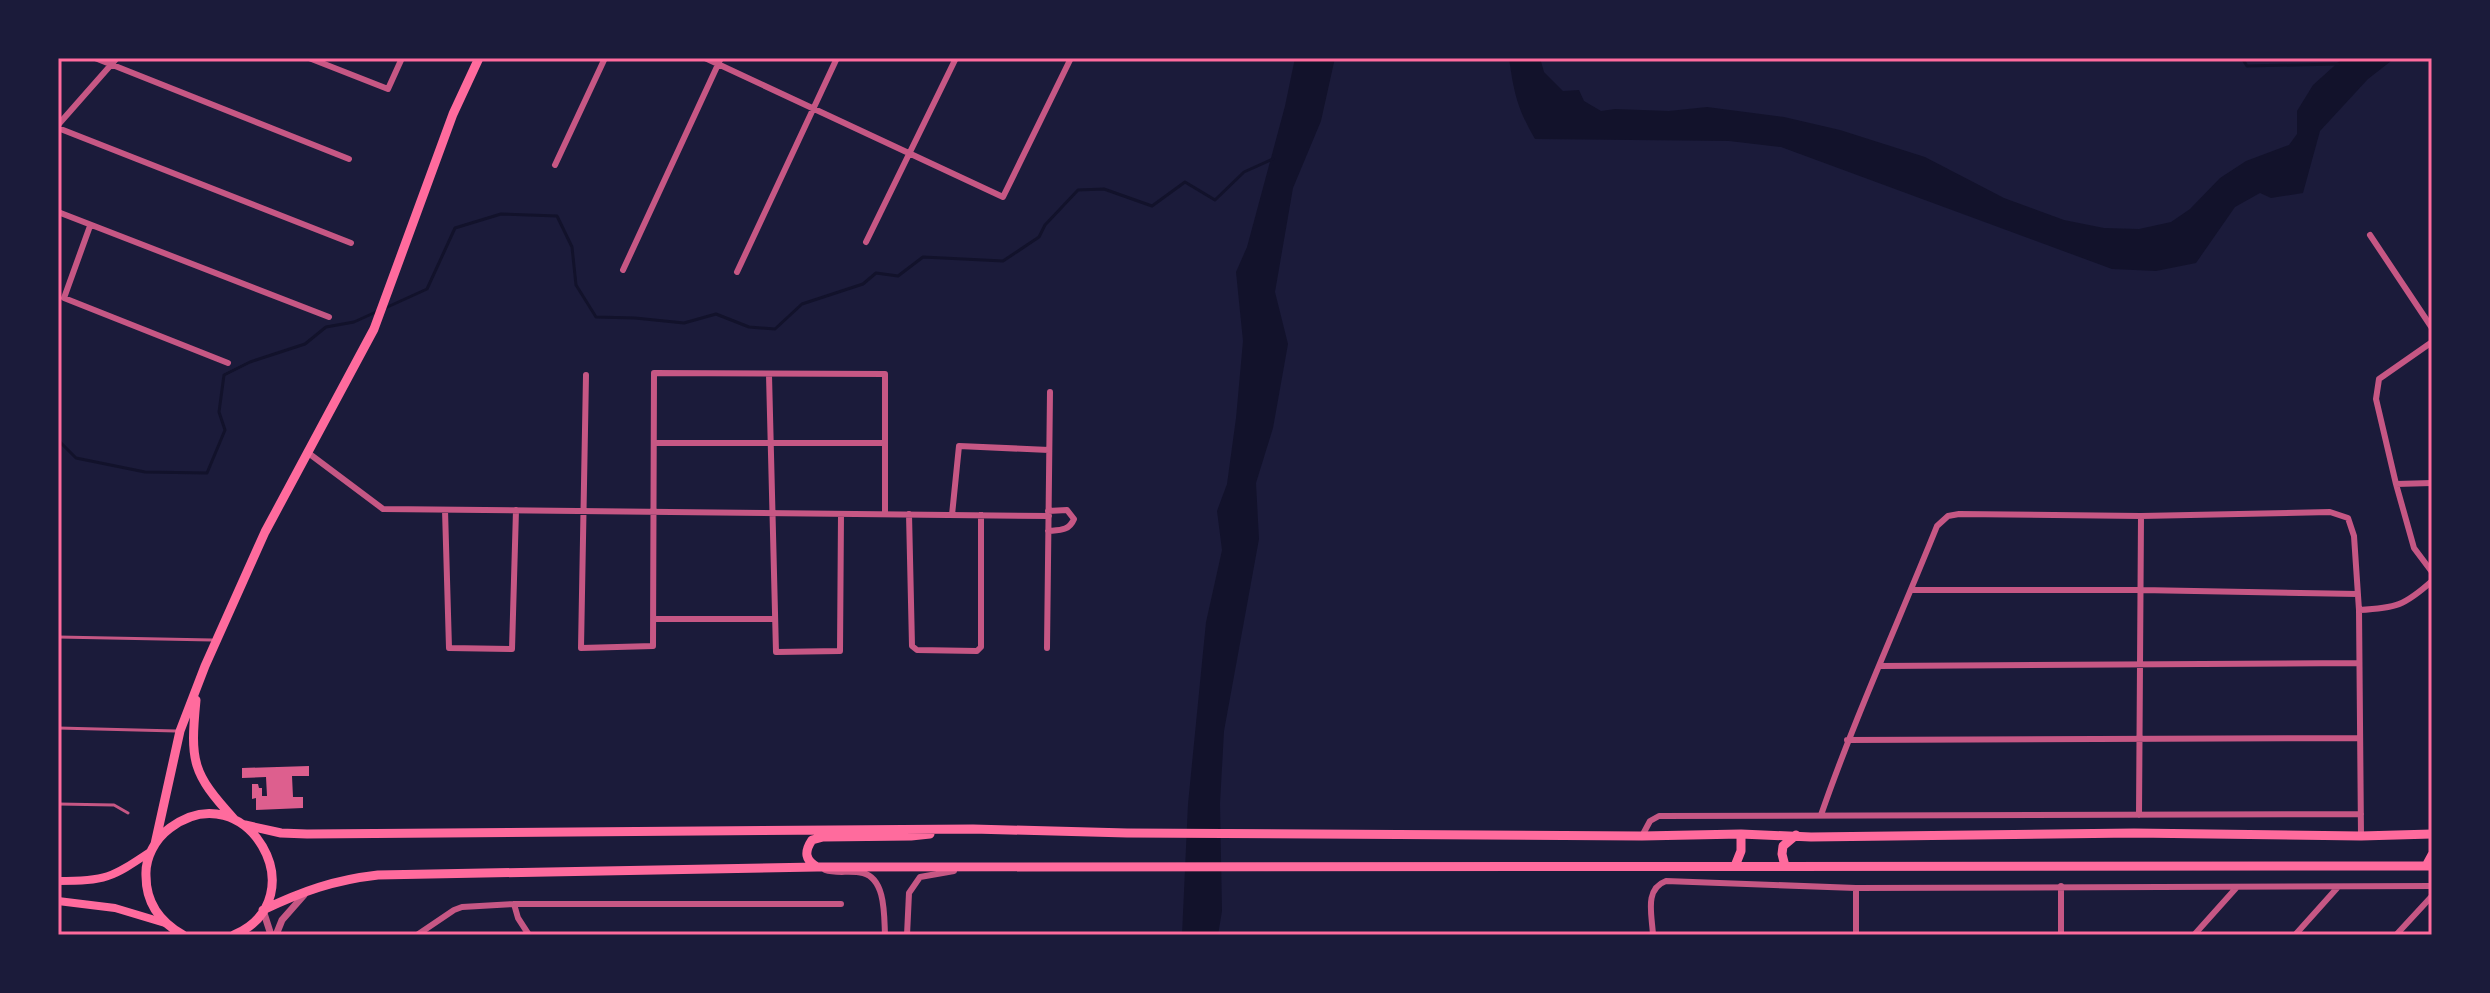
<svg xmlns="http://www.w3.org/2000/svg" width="2490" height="993" font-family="'PT Sans',sans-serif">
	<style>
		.water { fill: #12122b }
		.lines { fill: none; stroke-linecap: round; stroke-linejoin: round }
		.stream { stroke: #12122b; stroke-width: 3 }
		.building { fill: #dd5f8e }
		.service { stroke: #c65784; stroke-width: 3 }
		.minor { stroke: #c65784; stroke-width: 6 }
		.tertiary { stroke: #c65784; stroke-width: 7 }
		.secondary { stroke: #ff6b9d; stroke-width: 8 }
		.primary { stroke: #ff6b9d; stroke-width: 9 }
		.neatline { fill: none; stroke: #ff6b9d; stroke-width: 3 }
	</style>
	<rect width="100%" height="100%" fill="#1b1b3a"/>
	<!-- water -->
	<path class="water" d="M1295,58H1335L1321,121L1293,188L1275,292L1288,344L1273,428L1256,483L1259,539L1224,731L1220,804L1222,911L1218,935H1182L1188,804L1206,622L1222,550L1217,511L1227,484L1236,418L1243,341L1236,272L1247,247L1285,106Z
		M1509,58H1540L1544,72L1563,91L1579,90L1584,101L1601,111L1615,109L1669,111L1707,107L1784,117L1840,130L1925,157L2004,198L2064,220L2104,228L2139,229L2171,222L2190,209L2220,178L2246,161L2289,145L2297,134V111L2313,85L2343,58H2395L2368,79L2320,131L2303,193L2271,198L2260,193L2235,207L2196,263L2156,271L2112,269L1781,147L1729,141L1535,139C1517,108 1514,93 1509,58Z"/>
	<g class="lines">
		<!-- stream -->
		<path class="stream" d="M2242,58L2247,66L2338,64
			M383,309L427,289L455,228L501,214L557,216L572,247L576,285L596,317L635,318L684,323L716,314L749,327L775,329L802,304L863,284L876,273L898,276L923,257L1003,261L1039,237L1045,225L1078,190L1104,189L1152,206L1185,182L1215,200L1244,172L1273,159
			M58,440L76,458L145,472L207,473L225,430L219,412L224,375L250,362L305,344L326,327L354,322L376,312
			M1096,935H1121"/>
	</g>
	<!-- building -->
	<path class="building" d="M309,766V776H292L293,797H303V808L256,810V798L252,799V784H258L259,788H262V796H267L266,777L242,778V768Z"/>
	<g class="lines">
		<!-- service -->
		<path class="service" d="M58,637L212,640
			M58,728L176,731
			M58,804L114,805L128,813"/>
		<!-- minor -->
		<path class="minor" d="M95,58L349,159
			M309,58L388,89L402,58
			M705,58L1003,197L1071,58
			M58,125L117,58
			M58,128L351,243
			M555,165L605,58
			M58,212L329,317
			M90,226L64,298L228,363
			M2370,235L2432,328
			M866,242L956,58
			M623,270L721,58
			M737,272L837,58
			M2432,342L2379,379L2376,399L2396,484L2414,548L2432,572
			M586,375L581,648L653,646L654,373L885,374V514
			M769,375L776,652L840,651L841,514
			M654,443H885
			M307,452L383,509L1049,516
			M2396,484L2432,483
			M445,510L449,648L512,649L516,510
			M909,514L912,646L917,650L977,651L981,647V515
			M952,515L959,446L1049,450
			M1048,531C1060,530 1069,531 1074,519L1067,510L1048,511
			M1911,590H2141L2358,594
			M2359,610C2396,608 2404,606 2432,581
			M653,619H775
			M1047,648L1050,392
			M1880,666L2359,663
			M1847,740L2360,738
			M1821,815C1855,717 1898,623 1937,526L1948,516L1959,514L2141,516L2330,512L2348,518L2354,536L2359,610L2361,836
			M2139,815L2141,516
			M1642,836L1650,821L1659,816L2361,814
			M825,870C837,874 850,870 863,873C886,879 884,916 885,935
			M514,904L518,918L529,935
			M417,935L454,910L462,907L514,904H841
			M907,935L909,893L920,877L954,871
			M1653,935C1652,915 1644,889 1666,881L1856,888L2432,886
			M1856,935V888
			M2061,935V886
			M2194,935L2237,887
			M2295,935L2338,887
			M2396,935L2432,896"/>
		<!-- tertiary -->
		<path class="tertiary" d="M263,910L271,935
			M276,935L282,920L304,895"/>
		<!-- secondary -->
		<path class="secondary" d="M58,881C106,881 111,878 150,852
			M58,901L115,908L165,923"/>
		<!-- primary -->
		<path class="primary" d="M196,700C190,762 192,773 234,819
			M245,825L281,833L307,834L973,829L1127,833L1642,836L1741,834L1811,837L2134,833L2361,836L2432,834
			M155,844L180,731L205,666L265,532L374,329L453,114L479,58
			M1735,866L1741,851V834
			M1785,866L1782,854L1783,846L1796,835
			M2426,866L2432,855
			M817,867C805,860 804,852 812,840L823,837L911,836L930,834
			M263,910C303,891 334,880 378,875L817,867L2432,866
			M183,935C160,922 146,903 146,876C145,858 155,839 170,828C246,771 319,898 234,935"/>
	</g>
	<!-- border -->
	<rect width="2490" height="993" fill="none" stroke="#1b1b3a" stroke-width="120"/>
	<rect x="60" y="60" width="2370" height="873" class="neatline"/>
</svg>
